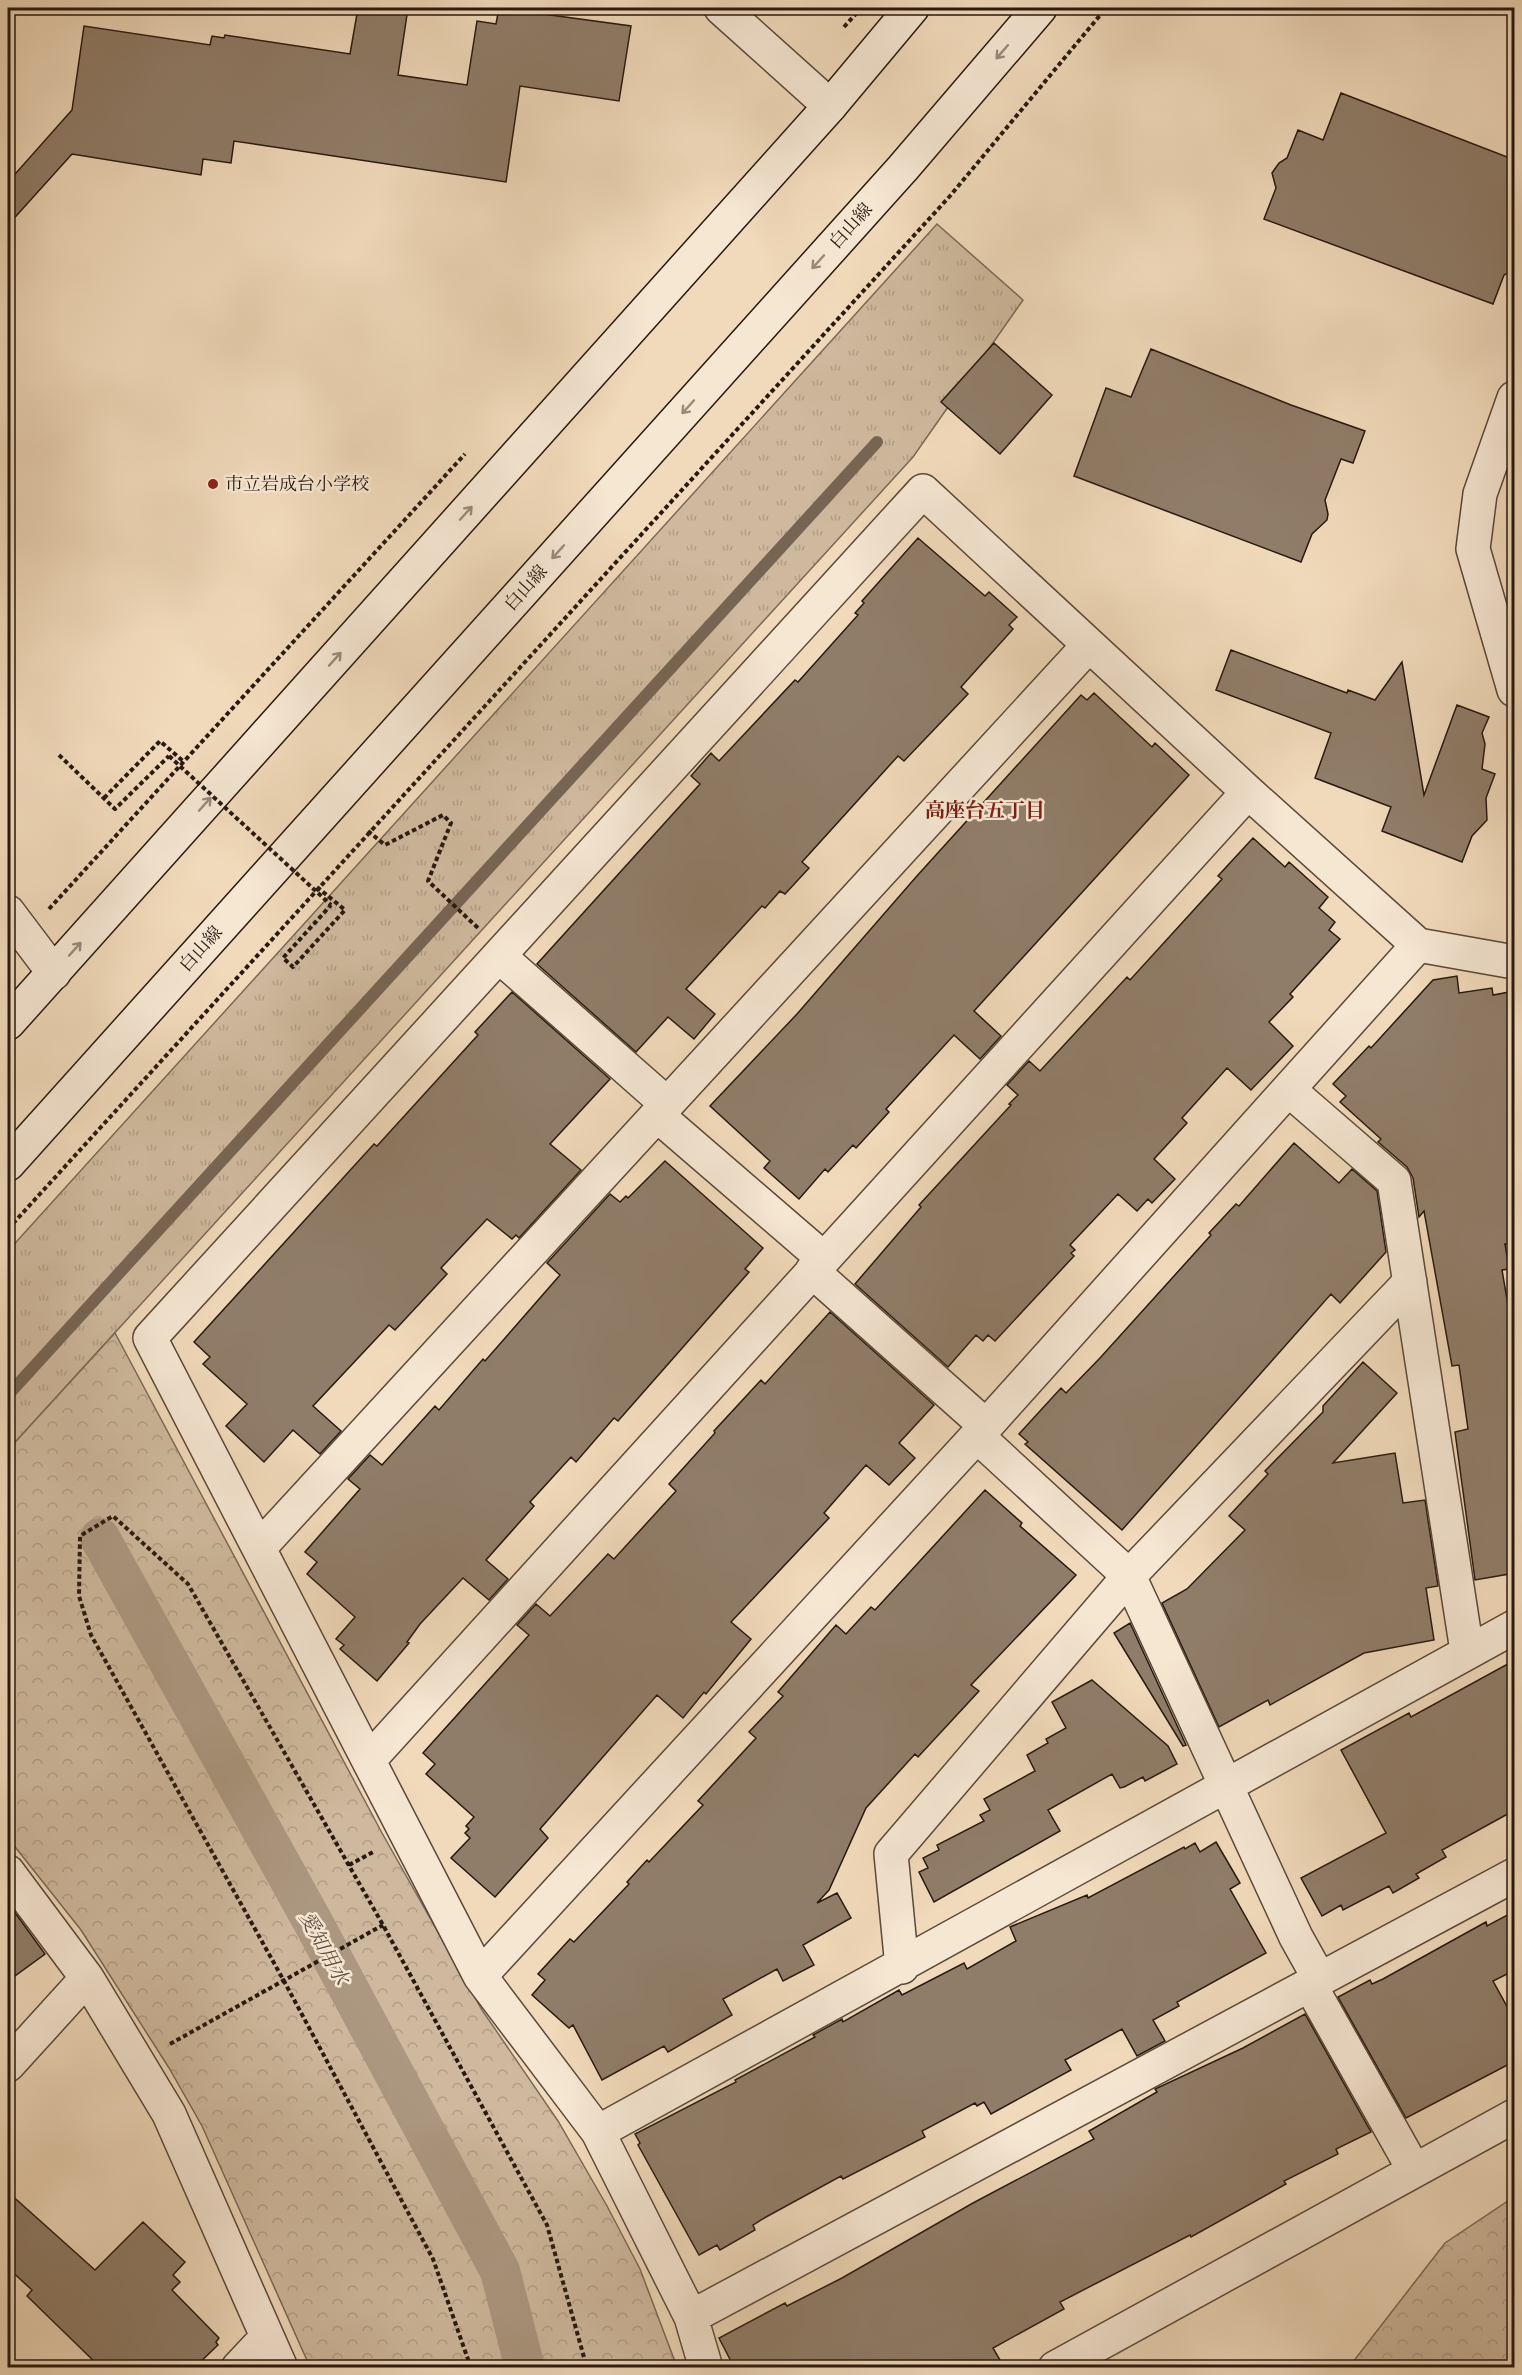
<svg xmlns="http://www.w3.org/2000/svg" width="1522" height="2375" font-family="Cardo,'Noto Serif JP',serif">
	<style>
		.grass { fill: url(#grass-tufts); stroke: #7b6957; stroke-width: 1.5 }
		.forest { fill: url(#forest-crowns); stroke: #7b6957; stroke-width: 1.5 }
		.lines { fill: none; stroke-linecap: round; stroke-linejoin: round }
		.stream { stroke: #776554; stroke-width: 12 }
		.canal { stroke: #ac9881; stroke-width: 40 }
		.building { fill: #907d69; stroke: #271910; stroke-width: 1.5 }
		.street-casing { stroke: #5a493b; stroke-width: 36 }
		.secondary-casing { stroke: #271910; stroke-width: 36 }
		.path { stroke: #271910; stroke-width: 4; stroke-dasharray: 4.5 3; stroke-linecap: butt }
		.street { stroke: #f6e7d3; stroke-width: 33 }
		.secondary { stroke: #f6e7d3; stroke-width: 33 }
		.path-bridge { stroke: #271910; stroke-width: 4; stroke-dasharray: 4.5 3; stroke-linecap: butt }
		.oneway { stroke: #998a7b }
		.poi-dot { fill: #8f2418; stroke: #f6e7d3; stroke-width: 2 }
		.labels { text-anchor: middle; dominant-baseline: central; stroke-width: 5; stroke-linejoin: round; paint-order: stroke }
		.street-label { font-size: 18px; fill: #271910; stroke: #f6e7d3 }
		.poi-label { font-size: 18px; fill: #271910; stroke: #f6e7d3; text-anchor: start }
		.neighbourhood-label { font-size: 20px; font-weight: bold; fill: #7a1f14; stroke: #f6e7d3 }
		.water-label { font-size: 20px; font-style: italic; fill: #5c4c3d; stroke: #f6e7d3 }
	</style>
	<defs>
		<pattern id="grass-tufts" width="24" height="20" patternUnits="userSpaceOnUse" patternTransform="scale(1.5)"><rect width="24" height="20" fill="#cfb99e"/><path d="M3 7l-1-3M5 7V3M7 7l1-3M15 17l-1-3M17 17v-4M19 17l1-3" fill="none" stroke="#b29e87"/></pattern>
		<pattern id="forest-crowns" width="20" height="18" patternUnits="userSpaceOnUse" patternTransform="scale(1.5)"><rect width="20" height="18" fill="#cfb99e"/><path d="M2 6a3 3 0 1 1 6 0M12 15a3 3 0 1 1 6 0" fill="none" stroke="#b29e87"/></pattern>
	</defs>
	<rect width="100%" height="100%" fill="#f1dabb"/>
	<filter id="stains"><feTurbulence type="fractalNoise" baseFrequency=".00333" numOctaves="4"/><feColorMatrix values="0 0 0 0 .2 0 0 0 0 .09 0 0 0 0 .02 0 0 0 .5 -.17"/></filter>
	<radialGradient id="worn" r=".72"><stop offset=".6" stop-color="#630" stop-opacity="0"/><stop offset="1" stop-color="#630" stop-opacity=".3"/></radialGradient>
	<!-- grass -->
	<path class="grass" d="M937,224L1023,300L913,457L8,1450V1251Z"/>
	<!-- forest -->
	<path class="forest" d="M115,1333L382,1833L482,2010L558,2121L607,2206L640,2269L677,2367H310L202,2126L169,2068L81,1930L8,1838V1450Z
		M1514,2197V2367H1349L1445,2243Z"/>
	<g class="lines">
		<!-- stream -->
		<path class="stream" d="M8,1395L877,442"/>
		<!-- canal -->
		<path class="canal" d="M100,1538L314,1924L500,2271L525,2368"/>
	</g>
	<!-- building -->
	<path class="building" d="M358,8H408L398,75L467,85L477,21L496,24L499,8L631,26L619,101L520,86L506,182L234,141L231,163L203,159L201,175L72,154L8,225V182L72,110L84,26L210,45L212,36L224,38L225,35L350,54Z
		M1341,93L1515,160V269L1504,275L1493,304L1264,219L1276,188L1272,173L1279,163L1287,158L1298,130L1323,140Z
		M994,343L1052,395L1000,454L941,402Z
		M1151,349L1291,405L1365,431L1353,463L1341,459L1325,500L1328,514L1327,520L1312,534L1301,562L1074,476L1106,388L1131,397Z
		M918,538L985,596L989,592L1017,617L1009,625L1013,629L961,687L968,694L904,761L898,756L802,862L809,868L785,894L780,891L765,908L762,906L686,989L715,1014L694,1039L668,1017L636,1052L537,964L700,784L691,776L711,753L719,761L795,680L798,682L858,615L855,613L864,603L862,601Z
		M1231,650L1347,693L1348,690L1375,700L1402,662L1424,795L1457,705L1489,717L1482,733L1485,744L1482,769L1495,774L1486,798L1487,820L1472,836L1462,862L1382,831L1391,807L1315,778L1331,733L1216,690Z
		M1094,693L1152,747L1155,743L1189,775L974,1011L1001,1036L980,1059L954,1035L886,1109L889,1112L856,1148L853,1145L828,1172L825,1169L799,1199L764,1168L770,1161L710,1106L797,1014L916,877L1081,695L1087,700Z
		M1253,838L1285,867L1289,862L1328,897L1319,908L1335,922L1329,930L1340,939L1290,994L1293,997L1269,1022L1293,1046L1251,1090L1227,1068L1182,1118L1187,1123L1154,1159L1175,1179L1152,1203L1148,1199L1137,1211L1118,1194L1070,1245L1075,1250L1071,1253L1074,1256L995,1341L988,1335L983,1341L976,1335L948,1367L855,1284L921,1207L919,1205L1011,1105L1009,1104L1018,1095L1007,1085L1029,1061L1040,1071L1127,977L1130,980L1222,879L1218,876Z
		M1457,976L1459,993L1492,988L1493,995L1515,991V1244H1505L1509,1269L1502,1270L1515,1346V1573L1475,1580L1455,1432L1468,1429L1459,1365L1452,1366L1424,1211L1419,1217L1413,1178L1407,1167L1378,1142L1381,1139L1340,1102L1346,1096L1333,1084L1369,1046L1371,1048L1433,980Z
		M512,992L610,1079L550,1144L581,1170L519,1238L516,1235L512,1239L487,1219L441,1268L447,1274L395,1330L389,1325L313,1406L341,1431L320,1454L293,1430L264,1462L226,1426L247,1404L203,1364L210,1357L194,1342L374,1144L377,1146L478,1035L475,1032Z
		M1294,1143L1339,1183L1352,1169L1377,1191L1386,1252L1340,1303L1331,1294L1122,1530L1025,1444L1028,1442L1019,1434L1061,1388L1066,1393L1100,1358L1211,1235L1209,1233L1236,1204L1239,1206Z
		M665,1161L763,1248L745,1269L749,1272L618,1421L614,1418L576,1462L571,1457L530,1502L534,1506L486,1560L508,1579L489,1600L463,1578L420,1624L407,1642L409,1643L377,1681L340,1649L344,1645L336,1639L355,1617L307,1574L317,1562L305,1552L360,1489L348,1479L370,1455L382,1465L435,1406L439,1410L483,1359L485,1361L560,1275L547,1263L610,1194L620,1202L626,1196L628,1198Z
		M830,1312L934,1405L899,1443L915,1458L889,1485L866,1465L824,1513L829,1518L731,1622L751,1639L706,1694L704,1692L683,1718L657,1695L540,1829L548,1838L495,1897L451,1858L470,1838L465,1833L469,1829L466,1826L474,1817L426,1774L435,1764L423,1753L529,1635L517,1625L536,1604L550,1616L608,1554L614,1559L676,1491L669,1484L715,1433L714,1431L761,1380L765,1384Z
		M1363,1362L1397,1393L1333,1463L1395,1453L1403,1503L1425,1500L1438,1586L1426,1588L1434,1640L1364,1653L1270,1705L1268,1700L1219,1727L1162,1603L1187,1589L1245,1530L1229,1516L1268,1474L1265,1471L1323,1412V1406Z
		M985,1490L1022,1523L1020,1526L1076,1575L971,1685L979,1691L918,1757L915,1754L866,1808L829,1890L817,1903L837,1893L851,1918L803,1945L814,1965L783,1981L777,1969L723,1999L732,2015L668,2052L664,2046L602,2080L573,2025L569,2028L532,1995L545,1980L538,1974L570,1939L574,1942L629,1884L627,1882L647,1860L649,1862L703,1805L698,1801L756,1738L749,1732L783,1696L778,1692L836,1625L846,1634L871,1607L875,1610Z
		M1130,1623L1186,1745L1183,1746L1114,1633Z
		M1515,1660V1810L1442,1850L1446,1857L1416,1874L1419,1878L1393,1893L1389,1886L1343,1910L1341,1905L1322,1916L1301,1878L1386,1833L1341,1750L1409,1713L1411,1717Z
		M1092,1680L1168,1746L1177,1764L1145,1781L1143,1777L1124,1787L1120,1788L1112,1774L1048,1810L1060,1831L934,1902L919,1872L928,1868L923,1858L939,1850L937,1845L984,1821L980,1815L990,1810L984,1799L1035,1771L1027,1755L1048,1743L1046,1739L1066,1728L1052,1702Z
		M1216,1842L1240,1883L1230,1889L1266,1953L1177,2002L1179,2006L1153,2020L1165,2041L1137,2056L1122,2029L1065,2060L1071,2070L991,2114L984,2102L977,2106L975,2103L922,2131L925,2137L843,2179L841,2176L766,2217L753,2225L755,2230L720,2250L717,2245L699,2255L638,2145L640,2143L635,2134L736,2082L735,2080L815,2037L813,2035L842,2019L843,2022L899,1990L902,1995L964,1963L967,1969L1016,1941L1010,1927L1087,1895L1088,1898L1184,1847L1185,1849L1195,1843L1200,1852Z
		M8,1903L45,1954L8,1981Z
		M1515,1911V1970L1493,1981L1515,2021V2061L1406,2118L1338,1997L1370,1980L1372,1984L1383,1979L1486,1922L1487,1926Z
		M1305,2014L1371,2132L1336,2149L1338,2154L1284,2181L1286,2184L1191,2237L1190,2235L1060,2302L1064,2309L993,2348L1004,2367H734L719,2338L785,2303L787,2306L842,2278L973,2203L1094,2139L1089,2131L1157,2092L1155,2089L1243,2048Z
		M8,2192L95,2270L143,2222L185,2262L173,2275L180,2282L172,2290L219,2338L216,2342L218,2345L195,2367H100L27,2296L32,2290L8,2268Z"/>
	<g class="lines">
		<defs>
			<path id="street" d="M721,8L830,106
				M1514,398L1480,494L1473,549L1514,690
				M8,912L54,973
				M499,956L667,1104
				M1289,1090L1394,1181L1467,1651
				M657,1115L824,1259
				M812,1271L986,1426
				M977,1436L1129,1576L1296,1937L1320,1980
				M259,1548L1089,645
				M369,1760L1248,792
				M8,1872L87,1978L169,2114L281,2368
				M902,1967L891,1854L1129,1576L1410,1282
				M480,1976L986,1426L1418,945
				M1310,1985L1414,2170
				M8,2065L87,1978
				M598,2132L1514,1627
				M691,2317L1514,1875
				M238,2368L267,2337
				M706,2368L691,2317L598,2132L480,1976L150,1338L923,491L1248,792L1418,945L1514,962
				M1055,2368L1514,2116"/>
			<path id="secondary" d="M8,1023L830,106L912,8
				M8,1164L903,168L1040,8"/>
		</defs>
		<!-- street casing -->
		<use href="#street" class="street-casing"/>
		<!-- secondary casing -->
		<use href="#secondary" class="secondary-casing"/>
		<!-- path -->
		<path class="path" d="M844,27L861,8
			M59,755L115,809L169,756
			M104,798L160,741L184,762
			M368,831L385,845L443,815L451,823L428,881L478,928
			M317,887L345,910L293,967L283,958L331,905
			M49,909L465,454
			M8,1229L950,196L1106,8
			M349,1865L375,1851
			M170,2044L383,1925
			M471,2368L433,2259L284,1981L91,1635L79,1596L80,1536L113,1516L188,1584L383,1925L547,2225L587,2368"/>
		<!-- street -->
		<use href="#street" class="street"/>
		<!-- secondary -->
		<use href="#secondary" class="secondary"/>
		<!-- path-bridge -->
		<path class="path-bridge" d="M169,756L331,905"/>
	</g>
	<!-- one-way arrows -->
	<defs><path id="oneway-shaft" d="M-6 0H5M1.5-3L5.5 0L1.5 3" fill="none" stroke-width="1.6" stroke-linecap="round" stroke-linejoin="round" transform="scale(1.5)"/></defs>
	<g class="oneway">
		<use href="#oneway-shaft" transform="translate(1002 52) rotate(131)"/>
		<use href="#oneway-shaft" transform="translate(818 262) rotate(132)"/>
		<use href="#oneway-shaft" transform="translate(688 407) rotate(132)"/>
		<use href="#oneway-shaft" transform="translate(466 513) rotate(-48)"/>
		<use href="#oneway-shaft" transform="translate(558 552) rotate(132)"/>
		<use href="#oneway-shaft" transform="translate(335 659) rotate(-48)"/>
		<use href="#oneway-shaft" transform="translate(205 804) rotate(-48)"/>
		<use href="#oneway-shaft" transform="translate(75 949) rotate(-48)"/>
	</g>
	<!-- markers -->
	<circle class="poi-dot" cx="213" cy="484" r="6"/>
	<g class="labels">
		<!-- street labels -->
		<g class="street-label">
			<text transform="translate(851 226) rotate(-48)">白山線</text>
			<text transform="translate(526 588) rotate(-48)">白山線</text>
			<text transform="translate(201 949) rotate(-48)">白山線</text>
		</g>
		<!-- poi labels -->
		<g class="poi-label">
			<text x="225" y="484">市立岩成台小学校</text>
		</g>
		<!-- neighbourhood labels -->
		<g class="neighbourhood-label">
			<text x="985" y="810">高座台五丁目</text>
		</g>
		<!-- water labels -->
		<g class="water-label">
			<text transform="translate(324 1948) rotate(61)">愛知用水</text>
		</g>
	</g>
	<!-- margin -->
	<rect width="1522" height="2375" fill="none" stroke="#f1dabb" stroke-width="30"/>
	<rect x="9" y="9" width="1504" height="2357" fill="none" stroke="#271910" stroke-width="3"/>
	<rect x="15" y="15" width="1492" height="2345" fill="none" stroke="#271910" stroke-width="1.5"/>
	<rect width="100%" height="100%" filter="url(#stains)"/>
	<rect width="100%" height="100%" fill="url(#worn)"/>
</svg>
